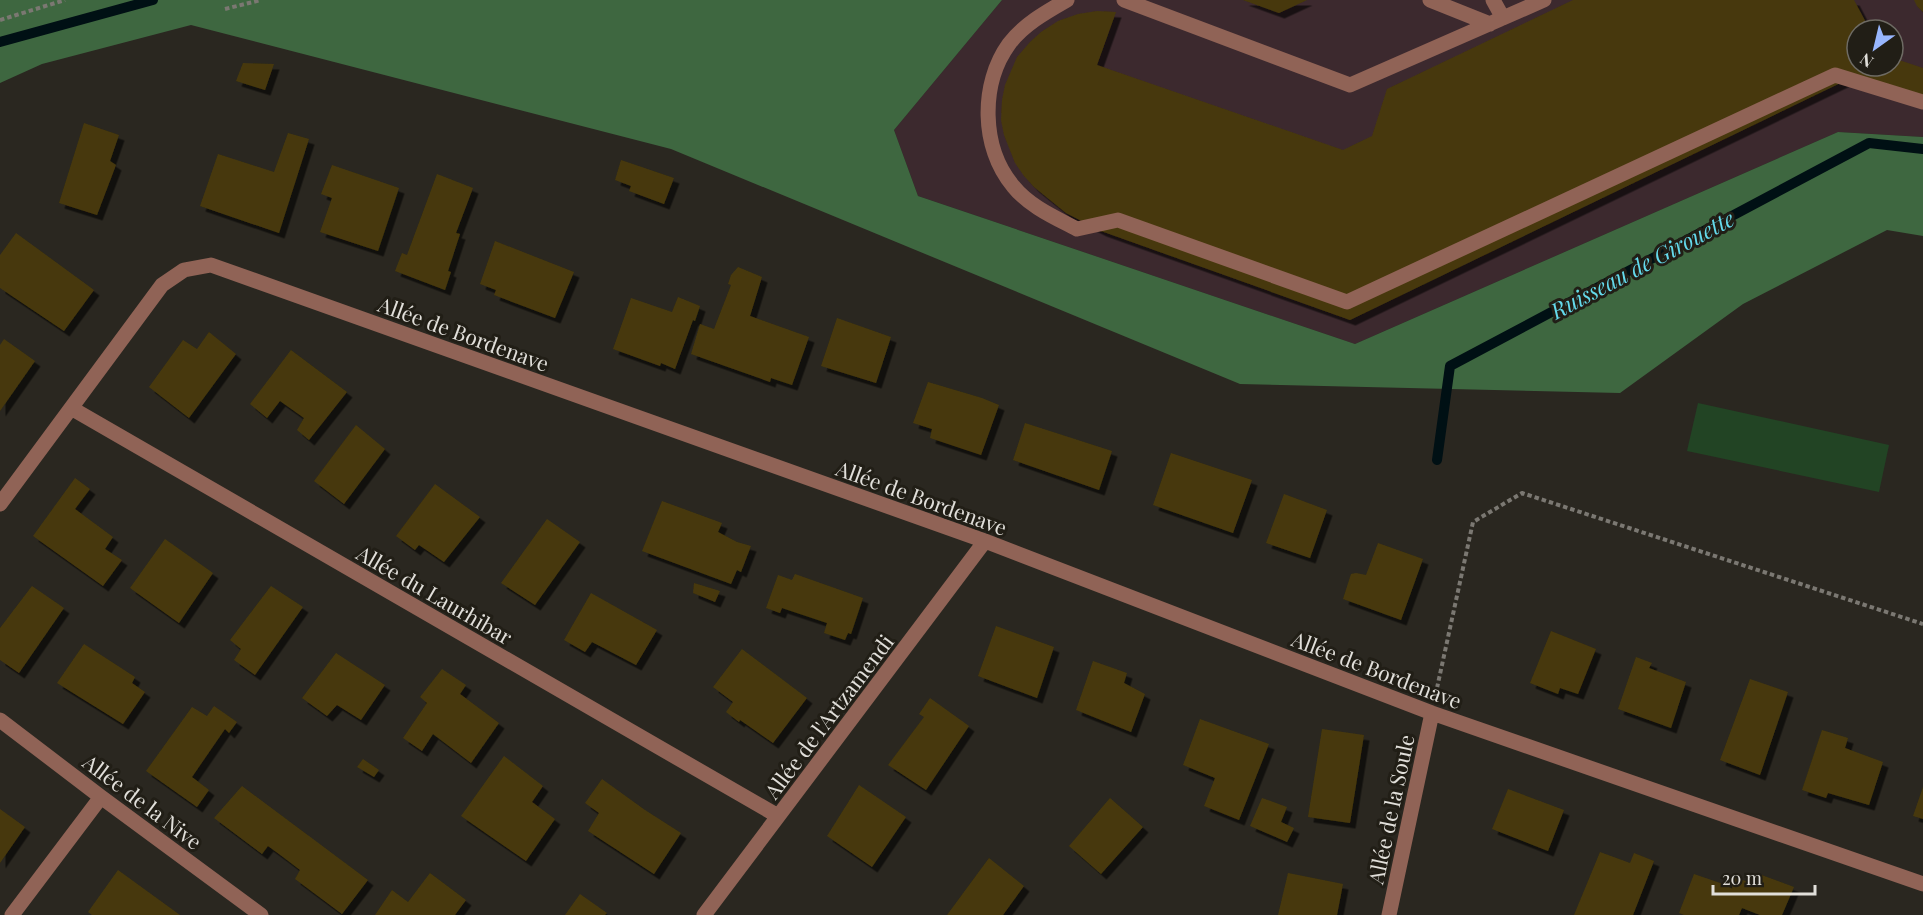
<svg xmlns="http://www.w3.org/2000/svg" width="1923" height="915" font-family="'Playfair Display',serif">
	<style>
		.industrial { fill: #3c292e; fill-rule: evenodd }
		.green { fill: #224424 }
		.forest { fill: #3e6740 }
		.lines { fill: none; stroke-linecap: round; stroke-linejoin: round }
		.stream { stroke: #001014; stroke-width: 10 }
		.building { fill: #46380b; filter: url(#shadow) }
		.path { stroke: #7b7872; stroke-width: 4; stroke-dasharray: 4.5 3; stroke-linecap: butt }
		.minor { stroke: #906356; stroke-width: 15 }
		.labels { text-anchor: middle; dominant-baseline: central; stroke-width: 6; stroke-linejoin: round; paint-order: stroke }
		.street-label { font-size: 21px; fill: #e1dfda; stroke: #211e16 }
		.water-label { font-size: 22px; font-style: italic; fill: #64daec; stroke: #211e16 }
	</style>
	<defs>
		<filter id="shadow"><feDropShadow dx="5.5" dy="5.5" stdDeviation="0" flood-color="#0009"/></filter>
	</defs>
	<rect width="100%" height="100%" fill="#2a2720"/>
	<!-- industrial -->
	<path class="industrial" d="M1002,0H1923V137L1838,132L1355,344L918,196L894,130ZM1857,30H1893V66H1857Z"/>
	<!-- green -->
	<path class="green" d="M1698,403L1889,445L1879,492L1687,451Z"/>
	<!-- forest -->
	<path class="forest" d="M0,0H1002L894,130L918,196L1355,344L1838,132L1923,137V236L1887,230L1743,304L1620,393L1240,384L671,149L191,25L42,64L0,83Z"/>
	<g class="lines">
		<!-- stream -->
		<path class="stream" d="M0,42L153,0
			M1437,460L1450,366L1869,143L1923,149"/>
	</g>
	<!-- building -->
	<path class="building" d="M1243,0H1307L1279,13Z
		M1573,0H1854L1870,30H1857V66H1893V58L1923,68V95L1857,75L1350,320L1101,231L1066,213L1034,187L1024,176L1015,163L1004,135L1001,120L1002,100L1005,85L1017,57L1030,42L1041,32L1058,21L1078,14L1097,11L1116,12L1097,65L1343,150L1372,136L1387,89Z
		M1914,0H1923V12L1917,6Z
		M243,63L274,64L265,90L236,81Z
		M84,123L119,135L110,161L116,165L97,215L59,203Z
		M288,133L309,139L279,233L200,206L218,154L274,172Z
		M621,160L674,178L664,204L629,191L631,186L615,180Z
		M332,165L399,188L378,251L320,232L332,198L321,194Z
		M437,174L473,188L456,233L460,234L448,271L451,272L445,290L395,271L402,253L407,255Z
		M16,233L94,290L64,331L0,288V255Z
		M495,241L574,272L555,318L494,295L496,290L480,284Z
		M738,267L762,277L750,316L809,337L792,385L771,378L770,382L691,354L700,324L714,329L731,285L728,284L731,275Z
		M678,297L700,306L695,321L693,320L675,369L661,363L660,366L613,349L631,298L672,312Z
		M837,318L891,337L876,383L821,366Z
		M209,332L236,354L189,418L149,387L183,340L197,349Z
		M4,339L35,361L0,411V345Z
		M291,350L347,392L309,440L297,430L304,418L280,401L267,418L250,404Z
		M928,382L982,398L999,405L981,455L930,438L932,429L913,423Z
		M1025,423L1112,451L1099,490L1013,460Z
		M356,425L385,449L344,504L314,481Z
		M1171,453L1252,480L1233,533L1153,505Z
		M75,478L90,489L75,509L113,537L105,549L122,560L103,586L33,536Z
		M435,484L480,517L444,562L419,545L415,550L396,536Z
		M1284,494L1327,510L1310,558L1266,543Z
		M662,501L722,523L718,532L737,542L751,546L741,572L737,570L731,584L642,551Z
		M547,519L580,542L535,605L501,583Z
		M165,539L213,573L179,623L130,588Z
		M1378,543L1423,559L1401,620L1343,599L1351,574L1356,573L1366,575Z
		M795,574L863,598L851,634L848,633L845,640L824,633L827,623L782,608L780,613L766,608L778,575L792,580Z
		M694,583L720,591L715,602L693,593Z
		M32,586L64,608L19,673L0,660V628Z
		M271,586L303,607L255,675L234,660L241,649L230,640Z
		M591,593L657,630L636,665L592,642L585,652L564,640Z
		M996,626L1054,647L1037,698L978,676Z
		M1551,631L1596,649L1578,694L1560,688L1558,694L1530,683Z
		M84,644L135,677L132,683L145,692L123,724L57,683Z
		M742,649L807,698L773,743L740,720L739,722L726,712L733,702L713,687Z
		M336,653L385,685L361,720L337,705L327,716L302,698Z
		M1636,657L1652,663L1649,668L1686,682L1671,728L1618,709Z
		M1093,661L1127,673L1124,683L1145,694L1131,732L1076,710Z
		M442,669L466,685L460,694L499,723L471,763L433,734L422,751L403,738L427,703L420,697Z
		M1750,679L1788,692L1760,775L1720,760Z
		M930,698L969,726L926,790L888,765L924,717L919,714Z
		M214,706L237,722L229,733L225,729L192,777L209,790L197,807L146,771L192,707L207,716Z
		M1200,719L1269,744L1239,820L1204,806L1215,778L1183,765Z
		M1322,729L1364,735L1350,823L1308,817Z
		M1822,730L1848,738L1845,748L1883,762L1869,805L1828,793L1826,798L1802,790Z
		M504,756L543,786L532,802L555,819L526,861L461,816Z
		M363,759L379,770L374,777L357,767Z
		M602,779L645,810L681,833L654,874L588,831L599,813L585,803Z
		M859,785L906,817L872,867L827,836Z
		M242,786L368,880L342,914L295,879L300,870L283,857L268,846L262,854L214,818Z
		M1923,787V819L1913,816Z
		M1508,789L1564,810L1548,851L1492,829Z
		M1110,798L1143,827L1101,874L1069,846Z
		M1262,798L1287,807L1281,822L1294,828L1287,842L1250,826Z
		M0,809L25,827L0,863Z
		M1600,852L1630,863L1634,853L1654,861L1633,915H1574Z
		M989,858L1024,886L1003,915H947Z
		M118,870L180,915H92L88,912Z
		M430,873L466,900L455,915H375L392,890L408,902Z
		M1288,873L1343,884L1337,915H1278Z
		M1756,873L1794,887L1782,915H1760L1742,908L1739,915H1684L1679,913L1694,874L1726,885L1730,876L1752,883Z
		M580,894L607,913L605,915H565Z"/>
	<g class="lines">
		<!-- path -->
		<path class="path" d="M225,9L261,0
			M0,20L65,0
			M1437,688L1473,522L1522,493L1923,624"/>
		<!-- minor -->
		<path class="minor" d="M1067,0C1046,12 1023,25 1009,44C980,84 981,148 1013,186C1029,206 1054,217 1077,229L1118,220L1347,302L1835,75L1923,102
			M1124,0L1350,85L1544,0
			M1430,0L1490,24
			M1493,0L1503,18
			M71,408L778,816
			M0,504L162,285L184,270L211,265L985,541L1432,713L1923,884
			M0,720L101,797L261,915
			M12,915L101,797
			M704,915L985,541
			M1389,915L1432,713"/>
	</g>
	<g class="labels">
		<!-- street labels -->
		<g class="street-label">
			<text transform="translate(464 333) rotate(20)">Allée de Bordenave</text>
			<text transform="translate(922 497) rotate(20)">Allée de Bordenave</text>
			<text transform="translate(435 594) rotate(30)">Allée du Laurhibar</text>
			<text transform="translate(1377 669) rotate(21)">Allée de Bordenave</text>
			<text transform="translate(828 716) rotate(-53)">Allée de l'Artzamendi</text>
			<text transform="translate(143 801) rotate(37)">Allée de la Nive</text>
			<text transform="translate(1390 809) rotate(-78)">Allée de la Soule</text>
		</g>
		<!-- water labels -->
		<g class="water-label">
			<text transform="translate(1642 264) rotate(-28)">Ruisseau de Girouette</text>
		</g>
	</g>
	<!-- north arrow -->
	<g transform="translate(1875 48) rotate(214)"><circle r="28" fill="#211e16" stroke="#6e6b64" stroke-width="1.5"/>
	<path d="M0-4.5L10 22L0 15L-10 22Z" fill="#98b6fd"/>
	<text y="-9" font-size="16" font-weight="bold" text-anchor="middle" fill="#e1dfda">N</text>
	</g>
	<!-- scale -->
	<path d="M1713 885v9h102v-9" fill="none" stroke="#e1dfda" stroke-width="3"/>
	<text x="1722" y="885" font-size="18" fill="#e1dfda" stroke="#211e16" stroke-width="4.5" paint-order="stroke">20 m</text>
</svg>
